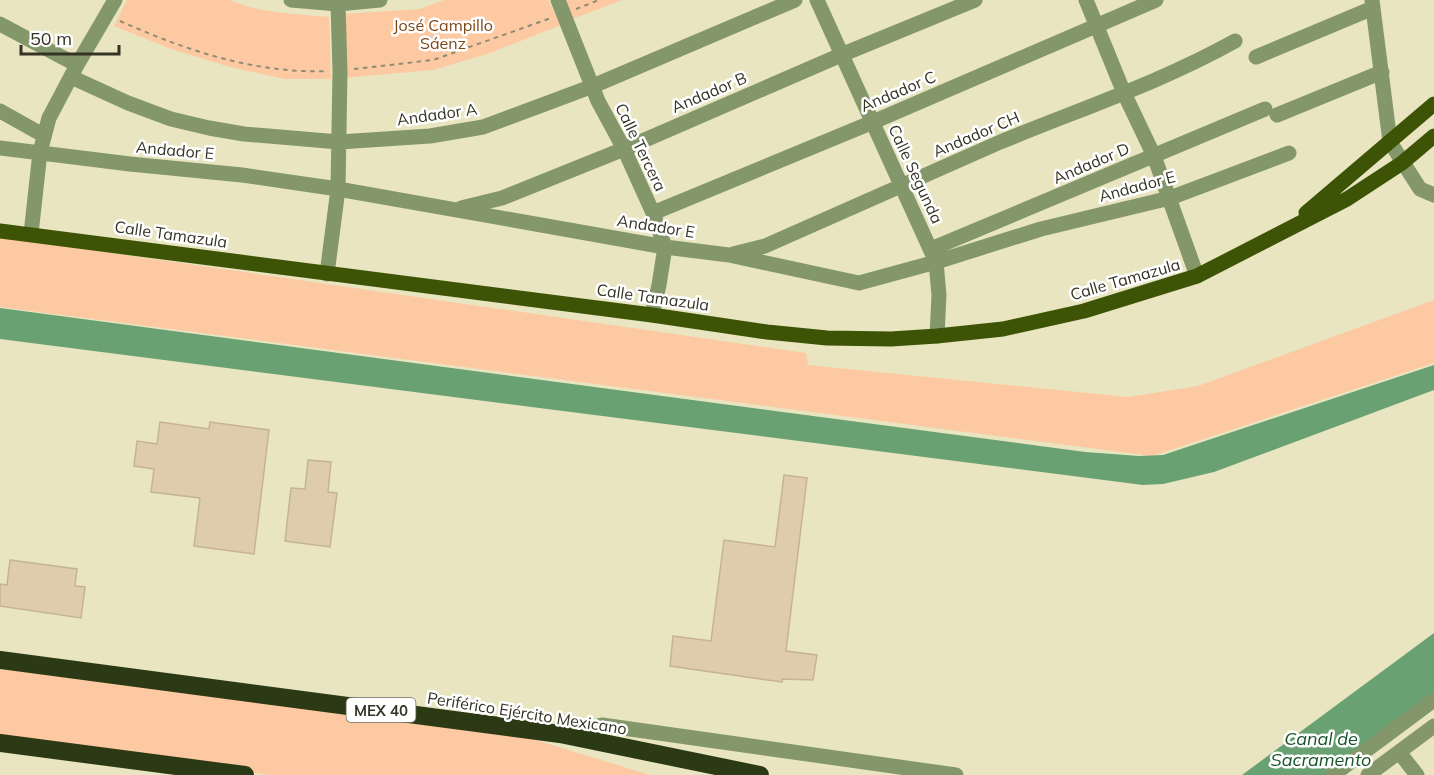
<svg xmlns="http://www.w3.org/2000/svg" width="1434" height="775" font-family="Mulish,sans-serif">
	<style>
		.green { fill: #fcc9a3 }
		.water { fill: #69a173 }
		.building { fill: #dfccab; stroke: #c6b393; stroke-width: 1.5 }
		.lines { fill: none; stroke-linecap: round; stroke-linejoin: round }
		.path { stroke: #8e8c72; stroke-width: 2; stroke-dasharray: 4.5 4.5; stroke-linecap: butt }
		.minor { stroke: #84976a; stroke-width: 15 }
		.major { stroke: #3d5406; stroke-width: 15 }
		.highway { stroke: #2c3915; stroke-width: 18 }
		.labels { text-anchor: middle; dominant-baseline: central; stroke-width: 5; stroke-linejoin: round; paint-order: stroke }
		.shield { fill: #fff; stroke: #717066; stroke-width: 1.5 }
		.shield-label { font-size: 15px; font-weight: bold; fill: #343324 }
		.park-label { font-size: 16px; fill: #7c4714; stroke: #fff }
		.street-label { font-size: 16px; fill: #343324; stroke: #fff }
		.water-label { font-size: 18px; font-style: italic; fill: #165428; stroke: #fff }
	</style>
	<rect width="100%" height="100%" fill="#e8e5c0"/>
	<!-- green -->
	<path class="green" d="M127,0H230C257,13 299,14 329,17L331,79H285L230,67L171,49L114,26Z
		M444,0H548L561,25L490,53L433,70L343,78V14L420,9Z
		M564,0H622L572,19Z
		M0,237L806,353L808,365L1128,397L1198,386L1434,300V363L1152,456L0,307Z
		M0,664L523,736L650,775H271L0,741Z"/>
	<!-- water -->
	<path class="water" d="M0,308L1085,452L1139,456L1163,455L1434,365V390L1214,472L1163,484L1143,485L0,339Z
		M1434,633V694L1327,775H1242Z"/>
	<!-- building -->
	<path class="building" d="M160,422L209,429L210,422L269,430L254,554L194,546L200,498L151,492L154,469L134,466L137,441L157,444Z
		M308,460L331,462L328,492L337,493L330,547L285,541L291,488L305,489Z
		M784,475L807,478L786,651L817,655L813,680L782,679V682L670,666L673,636L711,641L724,540L775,547Z
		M10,560L77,569L75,586L85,587L81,618L0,606V584L7,585Z"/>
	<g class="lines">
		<!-- path -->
		<path class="path" d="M576,9L599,0
			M120,21C185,50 255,74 328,71
			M354,69L433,60L551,18"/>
		<!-- minor -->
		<path class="minor" d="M291,0L338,4L380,0
			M558,0L598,101L624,149L653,213L665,247L659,285L652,315
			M817,0L936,262L939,295L937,336
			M1086,0L1124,93L1154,156L1197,276
			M1372,0L1390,142L1420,189L1434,195
			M0,24L77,65
			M1256,57L1373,8
			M71,77L128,103L171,119L209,128L244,134L339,142L430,136L483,127L593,86L795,0
			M0,111L43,135
			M1277,115L1382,72
			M0,148L130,164L242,175L338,189L665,247L729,255L859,283L936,262L1041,229L1170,198L1289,153
			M461,208L502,198L624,149L841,55L975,0
			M653,213L873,122L1156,0
			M31,234L40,152L49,118L77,65L115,0
			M931,249L1265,109
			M733,254L765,246C843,212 920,177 998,143C1077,110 1160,83 1235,41
			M327,274L338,189L340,71L338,4
			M565,734L602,725L956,775
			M1399,752L1417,775
			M1333,775L1434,700
			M1368,775L1434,726"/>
		<!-- major -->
		<path class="major" d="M1306,213L1434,104
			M0,231L652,315L767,332L827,338L891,339L937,336L1003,329L1084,311L1197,276L1347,199L1402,163L1434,136"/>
		<!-- highway -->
		<path class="highway" d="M0,660L560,734L760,775
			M0,743L245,775"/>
	</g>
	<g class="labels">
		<!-- shield labels -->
		<rect class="shield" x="346.5" y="698" width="69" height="24" rx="4.5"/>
		<g class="shield-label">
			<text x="381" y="710">MEX 40</text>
		</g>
		<!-- park labels -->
		<g class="park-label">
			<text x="443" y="25">José Campillo<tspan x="443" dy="18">Sáenz</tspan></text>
		</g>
		<!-- street labels -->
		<g class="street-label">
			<text transform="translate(898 91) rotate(-23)">Andador C</text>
			<text transform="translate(709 92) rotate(-23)">Andador B</text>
			<text transform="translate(437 114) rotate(-8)">Andador A</text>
			<text transform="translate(976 134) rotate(-23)">Andador CH</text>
			<text transform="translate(641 147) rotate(64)">Calle Tercera</text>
			<text transform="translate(175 150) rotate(5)">Andador E</text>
			<text transform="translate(1091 163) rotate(-23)">Andador D</text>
			<text transform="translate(916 174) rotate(65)">Calle Segunda</text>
			<text transform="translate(1137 186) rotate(-15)">Andador E</text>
			<text transform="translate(656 226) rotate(9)">Andador E</text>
			<text transform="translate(171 234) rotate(8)">Calle Tamazula</text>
			<text transform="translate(1125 279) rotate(-16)">Calle Tamazula</text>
			<text transform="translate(653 297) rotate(8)">Calle Tamazula</text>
			<text transform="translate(527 713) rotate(9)">Periférico Ejército Mexicano</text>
		</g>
		<!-- water labels -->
		<g class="water-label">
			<text x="1321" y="738">Canal de<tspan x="1321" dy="21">Sacramento</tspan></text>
		</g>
	</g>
	<!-- scale -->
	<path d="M21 45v9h98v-9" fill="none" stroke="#343324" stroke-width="3"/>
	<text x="30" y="45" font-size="18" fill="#343324" stroke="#ffffff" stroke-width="4.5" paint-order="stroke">50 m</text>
</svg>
